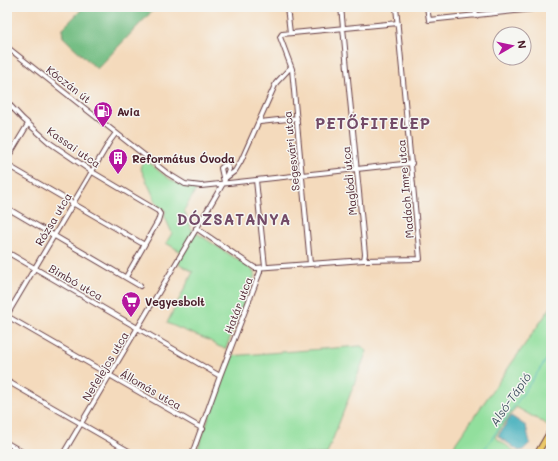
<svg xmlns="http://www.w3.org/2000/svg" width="558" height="461" font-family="Mali,sans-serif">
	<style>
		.green { fill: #92df9d; stroke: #6e7f64 }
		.forest { fill: #75be84; stroke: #606e58 }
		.water { fill: #3babb9; stroke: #426572 }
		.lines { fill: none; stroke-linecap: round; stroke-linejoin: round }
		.stream { stroke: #3babb9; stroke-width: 1 }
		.minor-casing { stroke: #643b41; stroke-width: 6 }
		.major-casing { stroke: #643b41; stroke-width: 7 }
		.minor { stroke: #fff; stroke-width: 4 }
		.major { stroke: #eac769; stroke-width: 5 }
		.labels { text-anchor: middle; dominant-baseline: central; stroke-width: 3; stroke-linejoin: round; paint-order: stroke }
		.street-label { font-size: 11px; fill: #4a1f2b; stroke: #f6f6f2 }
		.poi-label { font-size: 11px; font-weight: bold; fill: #4a1f2b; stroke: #f6f6f2; text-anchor: start }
		.water-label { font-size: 12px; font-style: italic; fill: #445764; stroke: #f6f6f2 }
		.district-label { font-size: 15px; font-weight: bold; letter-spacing: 1px; fill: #734b68; stroke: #f6f6f2 }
	</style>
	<rect width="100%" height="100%" fill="#f6f6f2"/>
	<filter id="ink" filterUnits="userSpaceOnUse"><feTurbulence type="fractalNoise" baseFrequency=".025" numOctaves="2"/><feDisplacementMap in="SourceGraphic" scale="8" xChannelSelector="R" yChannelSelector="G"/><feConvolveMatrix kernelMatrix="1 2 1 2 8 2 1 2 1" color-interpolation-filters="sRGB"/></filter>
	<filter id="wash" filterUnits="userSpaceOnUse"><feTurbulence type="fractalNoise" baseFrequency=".012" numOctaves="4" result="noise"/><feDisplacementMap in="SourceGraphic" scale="16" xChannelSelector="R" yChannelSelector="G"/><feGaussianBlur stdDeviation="0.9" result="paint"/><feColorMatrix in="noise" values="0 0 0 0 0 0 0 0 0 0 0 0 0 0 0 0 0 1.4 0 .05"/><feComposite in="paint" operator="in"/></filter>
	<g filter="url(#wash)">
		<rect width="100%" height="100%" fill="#f4dabc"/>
		<!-- green -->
		<path class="green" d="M145,159C163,174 174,187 198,187L184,210L192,230L252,269L255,275L226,348C217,348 214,342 206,339C193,334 180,329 167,323L193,272L178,263L183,253L166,243L172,233L164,215L166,211L158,206L140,167Z
			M551,307V427L516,407L495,437L518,454H448Z
			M361,346L367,351L327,454H196L230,356Z"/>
		<!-- forest -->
		<path class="forest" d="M84,7H156L97,69L63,37L62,29Z"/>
		<!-- water -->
		<path class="water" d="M511,416L526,426L530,443L523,450L519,451L498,436Z"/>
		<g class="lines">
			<!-- stream -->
			<path class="stream" d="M481,454L551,353"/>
		</g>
	</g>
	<g filter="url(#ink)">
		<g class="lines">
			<defs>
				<path id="minor" d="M287,7L290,33
					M341,7L365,254L364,260
					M427,7L429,20L543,8
					M475,7L476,16
					M7,47L167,173L185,184L201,186L412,163
					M7,102L23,119L50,143L94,173L158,211L160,214L158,221L126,277
					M260,122L297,118
					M7,159L28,124
					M7,165L143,244
					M227,177L235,171L241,161L276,83L291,67
					M256,180L265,267
					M7,208L140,286
					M196,228L255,268L364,260L420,259L396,7
					M7,252L220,376
					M310,264L292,69L280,37L282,34L398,23
					M7,315L110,141L116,133
					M7,316L203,429
					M7,381L134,454
					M7,443L26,454
					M63,454L224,182L229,169L226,164L221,168L224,182
					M192,454L220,376L260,272V269"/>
				<path id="major" d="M537,454L551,430"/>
			</defs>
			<!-- minor casing -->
			<use href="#minor" class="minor-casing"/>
			<!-- major casing -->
			<use href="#major" class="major-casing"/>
			<!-- minor -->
			<use href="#minor" class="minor"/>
			<!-- major -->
			<use href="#major" class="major"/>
		</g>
	</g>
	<!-- icons -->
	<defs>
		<symbol id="fuel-pin" viewBox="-11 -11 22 30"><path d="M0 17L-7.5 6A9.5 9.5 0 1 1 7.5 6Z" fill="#b5179e" stroke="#f6f6f2"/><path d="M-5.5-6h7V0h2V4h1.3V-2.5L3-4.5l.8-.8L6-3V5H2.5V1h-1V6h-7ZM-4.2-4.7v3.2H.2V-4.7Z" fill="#fff"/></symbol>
		<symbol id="building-pin" viewBox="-11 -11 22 30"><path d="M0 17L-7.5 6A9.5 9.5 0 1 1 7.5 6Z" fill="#b5179e" stroke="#f6f6f2"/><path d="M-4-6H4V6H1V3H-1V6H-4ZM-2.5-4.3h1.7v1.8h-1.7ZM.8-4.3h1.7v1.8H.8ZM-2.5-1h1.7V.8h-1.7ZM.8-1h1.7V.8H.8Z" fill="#fff"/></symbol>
		<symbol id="supermarket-pin" viewBox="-11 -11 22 30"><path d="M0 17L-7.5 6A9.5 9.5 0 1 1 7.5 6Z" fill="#b5179e" stroke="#f6f6f2"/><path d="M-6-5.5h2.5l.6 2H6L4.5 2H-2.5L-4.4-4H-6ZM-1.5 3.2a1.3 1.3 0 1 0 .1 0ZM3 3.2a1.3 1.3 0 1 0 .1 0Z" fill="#fff"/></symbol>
	</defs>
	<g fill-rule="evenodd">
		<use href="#fuel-pin" x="92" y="100" width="22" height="30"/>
		<use href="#building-pin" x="107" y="147" width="22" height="30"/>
		<use href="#supermarket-pin" x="120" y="290" width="22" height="30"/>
	</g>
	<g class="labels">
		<!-- street labels -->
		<g class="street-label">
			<text transform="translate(69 84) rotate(38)">Kóczán út</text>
			<text transform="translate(74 147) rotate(35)">Kassai utca</text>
			<text transform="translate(291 151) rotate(-96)">Segesvári utca</text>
			<text transform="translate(349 181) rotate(-96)">Maglódi utca</text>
			<text transform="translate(405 189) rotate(-95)">Madách Imre utca</text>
			<text transform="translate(53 219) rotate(-59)">Rózsa utca</text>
			<text transform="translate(76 282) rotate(30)">Bimbó utca</text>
			<text transform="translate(238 305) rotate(-69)">Határ utca</text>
			<text transform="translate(105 366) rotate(-59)">Nefelejcs utca</text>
			<text transform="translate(151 389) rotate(30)">Állomás utca</text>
		</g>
		<!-- poi labels -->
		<g class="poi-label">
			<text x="117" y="111">Avia</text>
			<text x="132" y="158">Református Óvoda</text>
			<text x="145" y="301">Vegyesbolt</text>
		</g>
		<!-- water labels -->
		<g class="water-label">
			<text transform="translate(510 399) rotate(-55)">Alsó-Tápió</text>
		</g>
		<!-- district labels -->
		<g class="district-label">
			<text x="373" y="123">PETŐFITELEP</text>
			<text x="234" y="219">DÓZSATANYA</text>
		</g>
	</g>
	<!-- margin -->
	<rect width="558" height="461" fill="none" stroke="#f6f6f2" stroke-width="24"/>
	<!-- north arrow -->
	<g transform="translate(512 46) rotate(81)"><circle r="19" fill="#f6f6f2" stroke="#b1a0a2"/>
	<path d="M0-3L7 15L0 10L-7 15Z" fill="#b5179e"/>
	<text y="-6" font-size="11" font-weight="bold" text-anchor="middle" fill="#4a1f2b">N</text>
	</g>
</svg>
